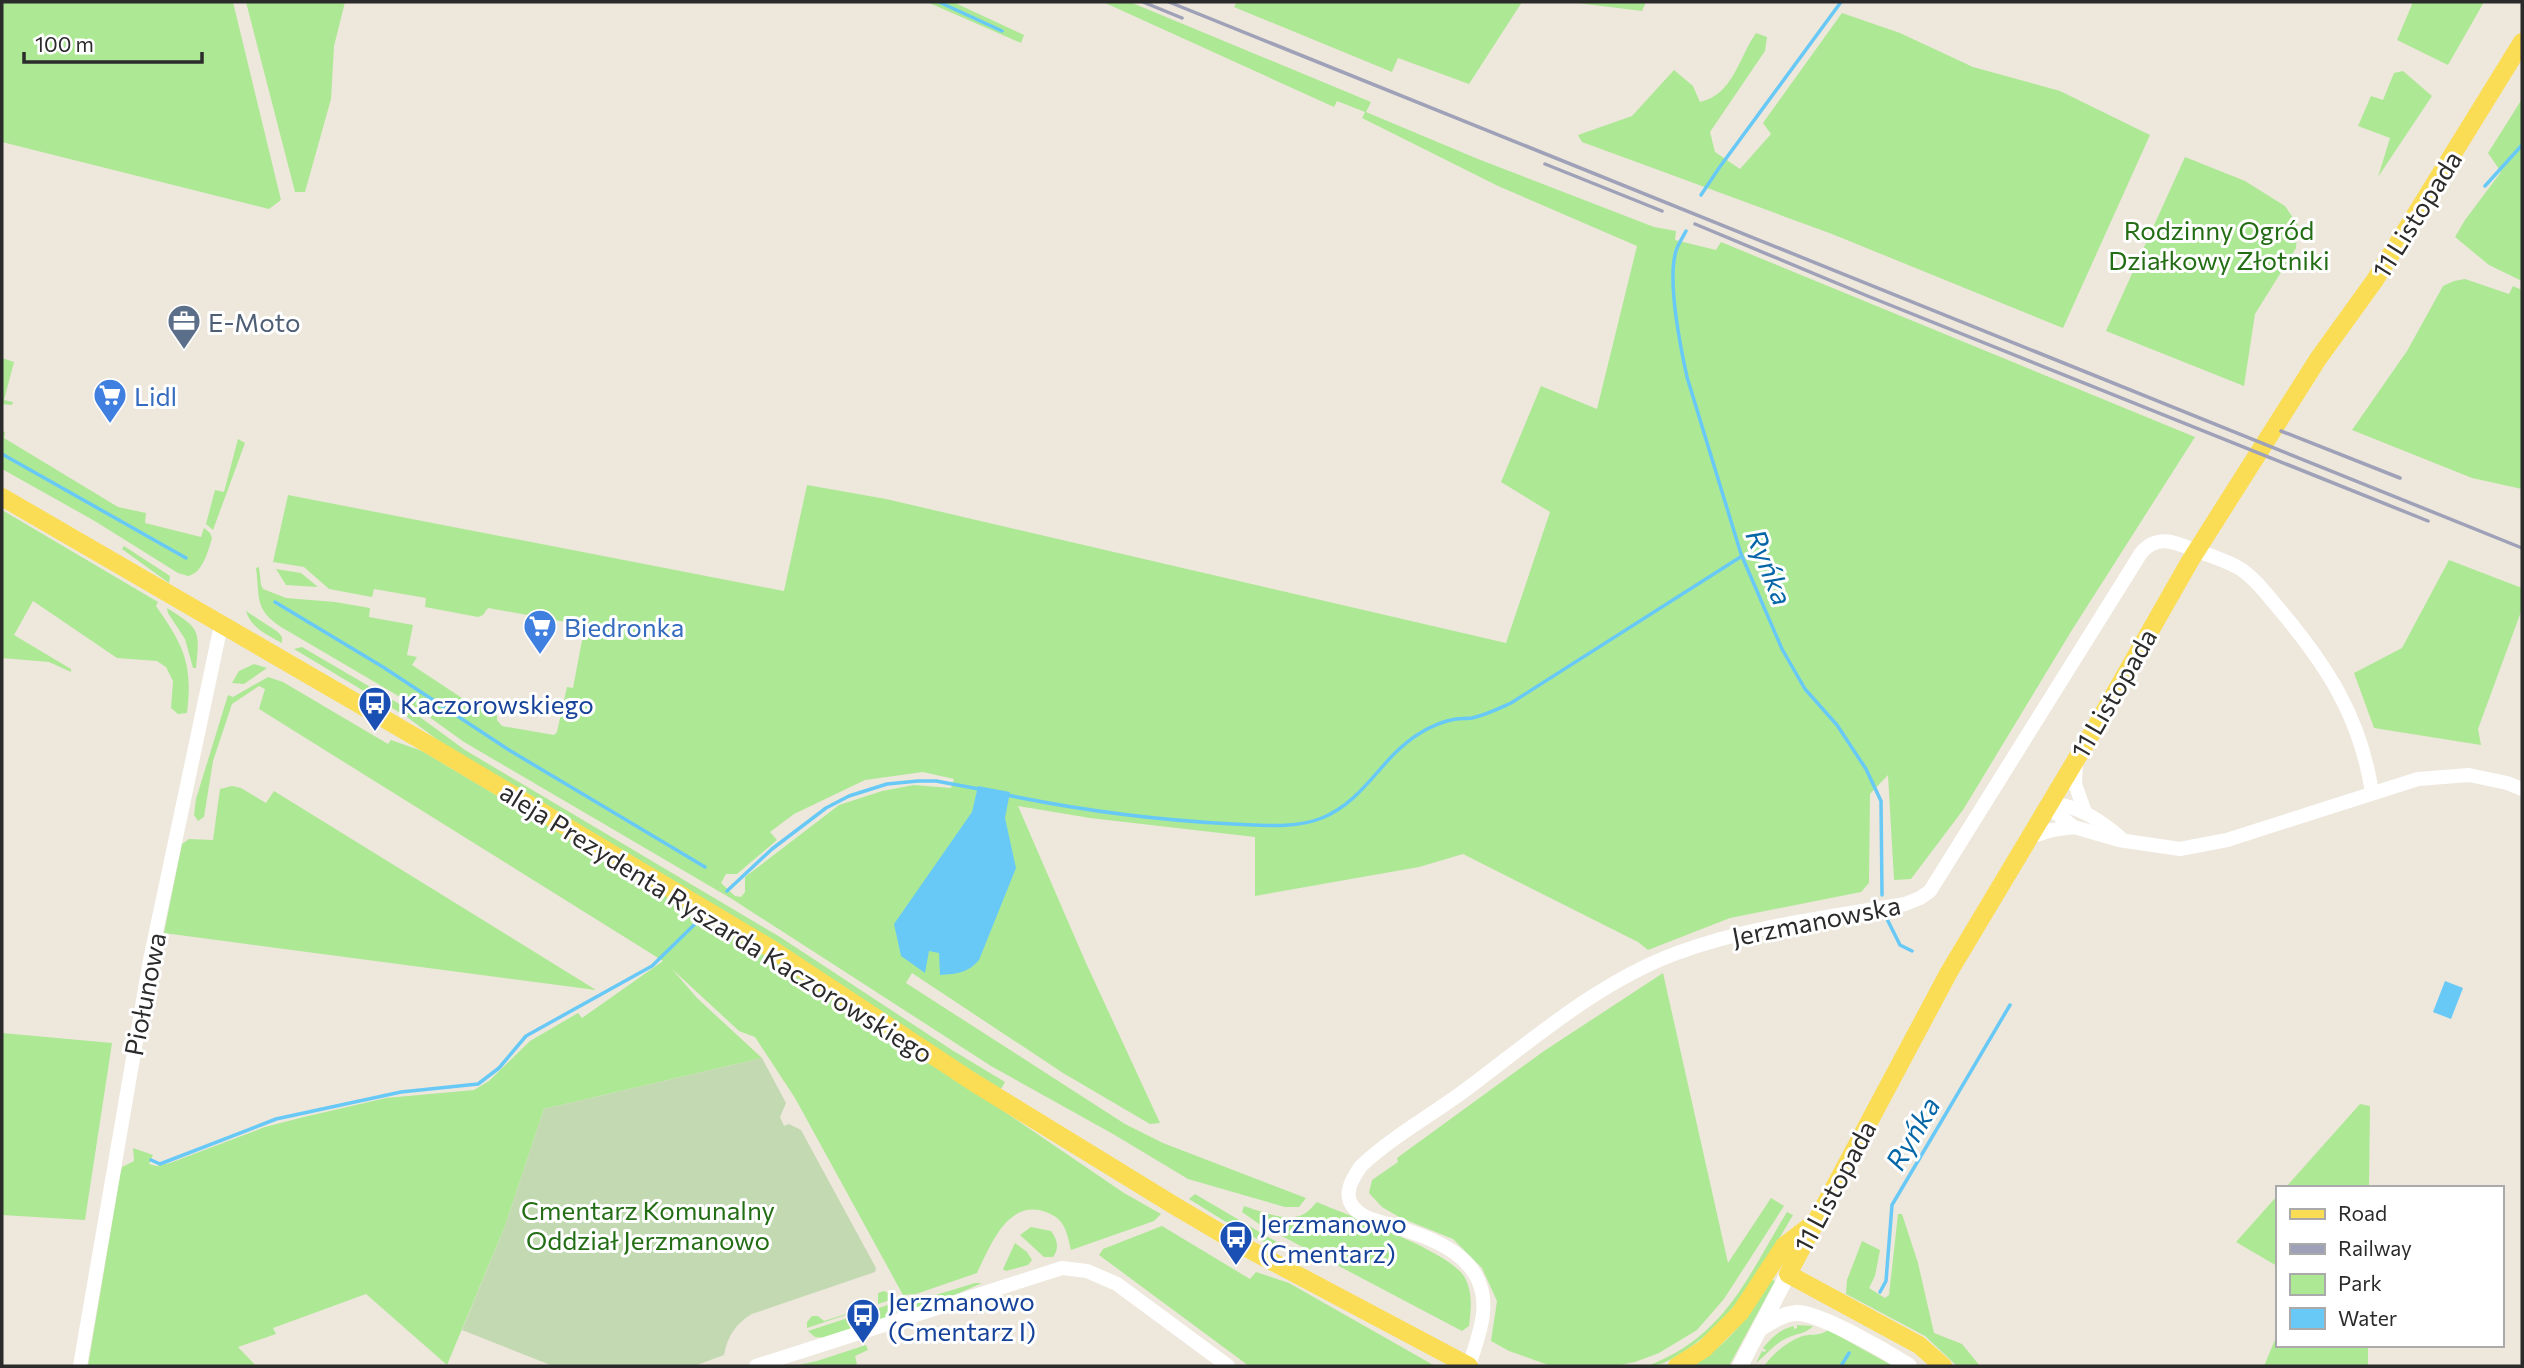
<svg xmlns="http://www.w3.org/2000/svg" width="2524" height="1368" font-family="Commissioner,sans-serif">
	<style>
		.green { fill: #ade895; fill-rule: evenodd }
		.cemetery { fill: #c3d9b2 }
		.water { fill: #68c9f7 }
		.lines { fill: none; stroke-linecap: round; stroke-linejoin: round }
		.stream { stroke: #68c9f7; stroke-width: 3.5 }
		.tertiary { stroke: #fff; stroke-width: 14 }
		.secondary { stroke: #fff; stroke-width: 16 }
		.primary { stroke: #fadd55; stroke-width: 18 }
		.rail { stroke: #9ea1b7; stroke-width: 3.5 }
		.labels { text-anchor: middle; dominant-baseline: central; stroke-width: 6; stroke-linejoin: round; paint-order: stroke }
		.street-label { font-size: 26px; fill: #2b2b2b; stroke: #fff }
		.park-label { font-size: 26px; fill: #236e15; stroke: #fff }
		.service-label { font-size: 26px; fill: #4e5e75; stroke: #fff; text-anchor: start }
		.shop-label { font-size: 26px; fill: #366cbe; stroke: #fff; text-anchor: start }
		.transit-label { font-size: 26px; fill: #164399; stroke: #fff; text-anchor: start }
		.water-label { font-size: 28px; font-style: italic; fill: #0466a6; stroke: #fff }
	</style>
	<rect width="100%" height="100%" fill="#eee7dc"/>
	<!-- green -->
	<path class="green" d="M2,2H233L281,200L269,209L2,142Z
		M246,2H345L334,46L331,99L305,192H295Z
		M927,2H953L1024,35L1021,43Z
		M1103,2H1130L1371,102L1366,112L1478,159L1654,227L1676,231L1675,240L1716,250L1721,242L2195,437L2072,630L1963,810L1911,879L1894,880L1888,775L1870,794L1869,883L1861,892L1730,918L1648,950L1638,942L1463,854L1419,867L1255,896V837L1090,818L1018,806L1086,963L1160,1123L1150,1124L1063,1073L912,973L906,983L1125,1124L1163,1143L1306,1198L1299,1207H1285L1188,1179L1113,1134L991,1066L732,899L464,742L407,701L281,627C254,609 260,598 256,568L259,567L261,585L263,589L286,598L335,602L370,608L369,617L413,625L407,655L417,657L412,665L462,698L489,704L488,713L497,715V720L502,726L554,735L557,732L567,687L573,688L583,635H587L588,626L488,608L483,615L478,617L425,607L426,598L374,589L372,597L329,589L304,567L273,562L288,495L784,591L807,485L886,499L1506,643L1550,512L1501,482L1541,386L1597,409L1637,246L1498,186L1362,118L1365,112L1337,101L1334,107ZM923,772L954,779L951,788L914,785L882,791L839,805L745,877V892L741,897L735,896L721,883L726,874H737L777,840L770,832L794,814L865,780Z
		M1237,2H1522L1469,84L1398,58L1392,72L1234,7Z
		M1569,2H1646L1642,11Z
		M2413,2H2484L2448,65L2397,40Z
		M1842,13L1900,33L1973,67L2060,91L2150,135L2063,328L1832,234L1582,142L1578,135L1632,116L1674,70L1693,86L1700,102C1733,95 1739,57 1756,33L1767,37L1765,51L1710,132L1715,152L1740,169L1771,134L1763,123Z
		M2403,71L2432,96L2378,177L2390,138L2358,126L2371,96L2383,100L2394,73Z
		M2522,99V281L2489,265L2455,237L2465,220L2501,172L2488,153Z
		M2185,157L2245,181L2285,206L2298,225L2296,248L2255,314L2244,386L2106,331Z
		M2465,279L2509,294L2513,286L2522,290V489L2472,478L2352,430L2407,351L2443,286L2454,281Z
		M2,358L14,362L4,400L13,402L12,405L2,404Z
		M2,431L5,432L4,438L118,507L146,513L145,523L201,537L204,528L210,533L212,538C208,551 203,573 188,576L178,573L93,520L2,469Z
		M238,439L245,443L213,530L206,524L215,490L224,492Z
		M2,510L158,602L156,606C184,646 193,664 187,713L178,714L171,708L173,681L166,667L157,661L117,658L33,601L14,635L71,669V672L49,662L2,658Z
		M124,546L170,576L169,583L122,549Z
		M2449,560L2522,588V609L2478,729L2481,745L2374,728L2354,673L2402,648Z
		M276,569L301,573L318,587L286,585Z
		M167,608C200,629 200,629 196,668H193L185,639L168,613Z
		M246,611L278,632L282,637V643C267,635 251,628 246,611Z
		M302,647L413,712L465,750L780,937L952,1050L1005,1082L1001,1089L443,744L407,717L294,649Z
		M254,664L267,668L244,684L232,683L239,671Z
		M268,677L283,682L388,744L391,740L422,751L751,946L999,1108L1124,1193L1161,1214L1154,1221L1071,1250C1067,1232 1065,1219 1046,1212C1008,1198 990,1246 977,1273L916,1294L903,1295L795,1098L755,1037L739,1031L672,969L697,998L762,1058L544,1109L505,1226L447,1365L366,1294L273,1328L276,1334L238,1347L256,1366H88L120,1176L122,1167L134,1161L133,1148L153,1155L149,1164L156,1166L170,1163L265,1127L304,1117L386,1098L474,1090L489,1081L530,1041L578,1013L582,1018L663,961L259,709L265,689L259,686L232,704L213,761L204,817L198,821L194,815L196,799L228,695L233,697Z
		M232,786L241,788L266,803L274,791L596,990L164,933L182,844L189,839L213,840L220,789Z
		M1663,973L1728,1263L1771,1198L1784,1206L1724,1299L1697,1330L1659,1353L1635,1362L1615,1366H1551L1509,1351L1491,1341L1497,1301L1482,1268L1453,1239L1401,1218L1382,1207L1369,1193L1372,1180L1398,1162L1397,1158L1544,1051Z
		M2,1033L112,1043L85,1220L2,1215Z
		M2360,1104L2370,1106L2369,1188H2285Z
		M1195,1194L1287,1248L1284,1251L1242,1232L1189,1199Z
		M2277,1196V1266L2236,1242Z
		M1317,1202C1348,1216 1451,1251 1465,1278C1473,1294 1471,1309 1469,1326L1462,1331L1259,1224L1242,1212L1244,1206C1260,1211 1288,1223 1304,1214C1309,1211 1313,1206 1317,1202Z
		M1787,1212L1793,1215C1763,1266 1734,1320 1683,1352C1672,1359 1661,1366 1648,1366C1726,1335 1746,1279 1787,1212Z
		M1898,1214H1902L1918,1263L1934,1333L1962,1344L1980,1366H1957L1925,1336L1846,1294L1847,1280L1862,1241L1880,1250L1875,1276L1869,1288L1885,1298L1889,1295Z
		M1162,1226L1250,1279L1256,1272L1289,1283L1435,1366H1249L1099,1255L1103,1249Z
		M1031,1227L1051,1231C1057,1239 1060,1248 1053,1257H1044L1020,1235Z
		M1015,1243L1027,1252L1032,1260L1028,1265L1006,1271L1003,1269Z
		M1772,1280L1775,1281L1729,1366H1692C1729,1345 1750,1314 1772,1280Z
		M975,1283H982L943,1300L909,1311L905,1303L916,1301Z
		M884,1291L892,1295L893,1299L807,1328V1322L812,1316H818L824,1321L878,1304V1293Z
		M894,1303L897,1311L890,1317L826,1338L815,1337L808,1331Z
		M1797,1325L1813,1326C1806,1334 1797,1333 1787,1338C1774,1344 1766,1355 1756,1363L1762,1351L1765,1352L1766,1350L1763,1348C1771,1338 1780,1329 1794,1326V1329L1797,1328Z
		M1828,1330L1893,1366H1764C1773,1354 1785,1343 1800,1337C1809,1333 1819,1337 1828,1330Z
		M2277,1335V1345H2368V1366H2264Z
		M866,1345L868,1350L855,1356L857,1364L851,1366H794L817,1361Z"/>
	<!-- cemetery -->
	<path class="cemetery" d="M762,1058L786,1103L780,1117L784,1126L789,1124L801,1130L876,1268L875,1272L752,1314C736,1323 727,1337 724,1355L694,1366H553L462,1330L505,1226L544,1109Z"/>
	<!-- water -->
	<path class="water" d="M978,786L1010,792L1005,818L1016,868L979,960C968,973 956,974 940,975L939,953L929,951L925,973L901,956L894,924L972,812Z
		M2445,981L2463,988L2451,1019L2433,1012Z"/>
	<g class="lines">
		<!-- stream -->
		<path class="stream" d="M939,2L1002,31
			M2485,186L2522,145
			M1701,195L1719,168L1841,2
			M1686,231C1683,237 1678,244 1676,251C1667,281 1680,345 1687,377L1741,554L1782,649L1805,689L1837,725L1866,769L1881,801L1882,895
			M2,454L186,558
			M275,602L383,667L509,750L705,867
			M1007,795C1084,811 1155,820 1233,824C1262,825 1295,829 1322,818C1365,800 1380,759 1417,735C1427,728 1443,721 1456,719C1461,718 1466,719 1472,718C1486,715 1498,709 1511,703L1742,556
			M727,891L772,849L826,808L849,796L887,784L918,781H936L979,789
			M1887,919L1900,945L1912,951
			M151,1160L160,1164L276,1119L401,1092L478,1084L499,1068L526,1036L652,966L695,924
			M1880,1292L1886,1281L1892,1205L2010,1005
			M1841,1366L1849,1353"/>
		<!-- tertiary -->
		<path class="tertiary" d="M2076,763L2075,784L2085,812
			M2049,803L2057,814L2074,827L2119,840L2180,849L2227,840L2418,779L2469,775L2507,783L2522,789
			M2049,803C2079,806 2099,819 2122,839
			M2027,838L2052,830L2074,827
			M80,1366L150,960L221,625
			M756,1366L1062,1268L1087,1271L1117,1284L1228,1366
			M1469,1366C1474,1349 1481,1332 1483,1314C1490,1247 1414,1234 1366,1217C1341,1203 1346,1187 1361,1166C1392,1137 1430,1116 1464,1091C1531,1041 1598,982 1677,953C1750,926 1829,917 1905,904L1920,898L1930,891L2141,553C2157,534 2175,542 2194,550C2209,555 2225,560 2239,568C2255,578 2268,596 2280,610C2327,666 2361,718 2372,793"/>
		<!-- secondary -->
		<path class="secondary" d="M1761,1328C1773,1321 1782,1314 1796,1313C1819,1312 1887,1352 1909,1366
			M1740,1366L1788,1274"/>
		<!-- primary -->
		<path class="primary" d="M2,497L431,746L770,948L973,1082L1175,1206L1241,1245L1469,1366
			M1677,1366L1704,1349L1740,1313L1784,1246L1810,1226
			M1943,1366L1919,1345L1788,1274L1949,972L2092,733L2190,561L2318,359L2375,280L2522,42"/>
		<!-- rail -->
		<path class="rail" d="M1143,2L1182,18
			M1169,2L2522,548
			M1545,164L1662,211
			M1695,224L1870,297L2428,521
			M2281,431L2400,478"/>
	</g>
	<!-- icons -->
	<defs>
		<symbol id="office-pin" viewBox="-11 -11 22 30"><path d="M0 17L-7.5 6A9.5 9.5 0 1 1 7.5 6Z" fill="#5c6f8a" stroke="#fff"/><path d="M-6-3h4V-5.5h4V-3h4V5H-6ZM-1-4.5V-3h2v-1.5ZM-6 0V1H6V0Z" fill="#fff"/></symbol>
		<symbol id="supermarket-pin" viewBox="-11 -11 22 30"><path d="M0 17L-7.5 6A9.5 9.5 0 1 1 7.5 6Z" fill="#3f7fe0" stroke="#fff"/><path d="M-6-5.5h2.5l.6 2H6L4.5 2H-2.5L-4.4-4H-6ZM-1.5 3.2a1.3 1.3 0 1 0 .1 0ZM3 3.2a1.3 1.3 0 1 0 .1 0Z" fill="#fff"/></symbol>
		<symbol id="bus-pin" viewBox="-11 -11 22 30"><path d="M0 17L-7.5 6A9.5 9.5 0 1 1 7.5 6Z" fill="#1a4fb4" stroke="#fff"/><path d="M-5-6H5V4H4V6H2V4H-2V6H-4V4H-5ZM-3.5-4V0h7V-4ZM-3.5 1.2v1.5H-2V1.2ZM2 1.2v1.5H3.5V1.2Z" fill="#fff"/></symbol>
	</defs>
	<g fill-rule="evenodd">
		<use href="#office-pin" x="165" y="302" width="38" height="52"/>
		<use href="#supermarket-pin" x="91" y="376" width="38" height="52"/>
		<use href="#supermarket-pin" x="521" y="607" width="38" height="52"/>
		<use href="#bus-pin" x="356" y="684" width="38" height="52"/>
		<use href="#bus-pin" x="1217" y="1218" width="38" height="52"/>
		<use href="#bus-pin" x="844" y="1296" width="38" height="52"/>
	</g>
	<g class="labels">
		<!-- street labels -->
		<g class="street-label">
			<text transform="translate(2416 214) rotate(-58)">11 Listopada</text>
			<text transform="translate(2113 693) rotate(-60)">11 Listopada</text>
			<text transform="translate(1816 920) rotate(-11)">Jerzmanowska</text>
			<text transform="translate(717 922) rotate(32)">aleja Prezydenta Ryszarda Kaczorowskiego</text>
			<text transform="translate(144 994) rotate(-79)">Piołunowa</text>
			<text transform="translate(1834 1186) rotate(-62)">11 Listopada</text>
		</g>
		<!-- park labels -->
		<g class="park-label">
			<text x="2219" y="229">Rodzinny Ogród<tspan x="2219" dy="30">Działkowy Złotniki</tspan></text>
			<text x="648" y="1209">Cmentarz Komunalny<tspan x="648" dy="30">Oddział Jerzmanowo</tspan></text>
		</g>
		<!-- service labels -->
		<g class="service-label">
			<text x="208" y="321">E-Moto</text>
		</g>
		<!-- shop labels -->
		<g class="shop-label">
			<text x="134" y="395">Lidl</text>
			<text x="564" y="626">Biedronka</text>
		</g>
		<!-- transit labels -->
		<g class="transit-label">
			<text x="400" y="703">Kaczorowskiego</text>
			<text x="1260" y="1222">Jerzmanowo<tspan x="1260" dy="30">(Cmentarz)</tspan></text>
			<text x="888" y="1300">Jerzmanowo<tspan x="888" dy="30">(Cmentarz I)</tspan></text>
		</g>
		<!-- water labels -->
		<g class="water-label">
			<text transform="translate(1770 567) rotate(68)">Ryńka</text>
			<text transform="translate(1912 1133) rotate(-60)">Ryńka</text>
		</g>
	</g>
	<!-- border -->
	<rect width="2524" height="1368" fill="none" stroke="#2b2b2b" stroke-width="7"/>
	<!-- legend -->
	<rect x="2276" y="1186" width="228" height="161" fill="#ffffff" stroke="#aaaaaa" stroke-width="2"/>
	<rect x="2290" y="1209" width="35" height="10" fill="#fadd55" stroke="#aaaaaa" stroke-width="2"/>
	<text x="2338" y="1221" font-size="21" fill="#2b2b2b">Road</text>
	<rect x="2290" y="1244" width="35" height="10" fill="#9ea1b7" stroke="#aaaaaa" stroke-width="2"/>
	<text x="2338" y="1256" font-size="21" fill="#2b2b2b">Railway</text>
	<rect x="2290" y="1274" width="35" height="21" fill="#ade895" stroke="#aaaaaa" stroke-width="2"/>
	<text x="2338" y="1291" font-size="21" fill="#2b2b2b">Park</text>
	<rect x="2290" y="1308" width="35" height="21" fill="#68c9f7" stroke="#aaaaaa" stroke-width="2"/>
	<text x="2338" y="1326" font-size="21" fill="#2b2b2b">Water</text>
	<!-- scale -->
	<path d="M24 52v10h178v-10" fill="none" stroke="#2b2b2b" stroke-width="3.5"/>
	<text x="35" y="52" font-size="21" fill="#2b2b2b" stroke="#ffffff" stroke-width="5" paint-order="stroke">100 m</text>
</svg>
